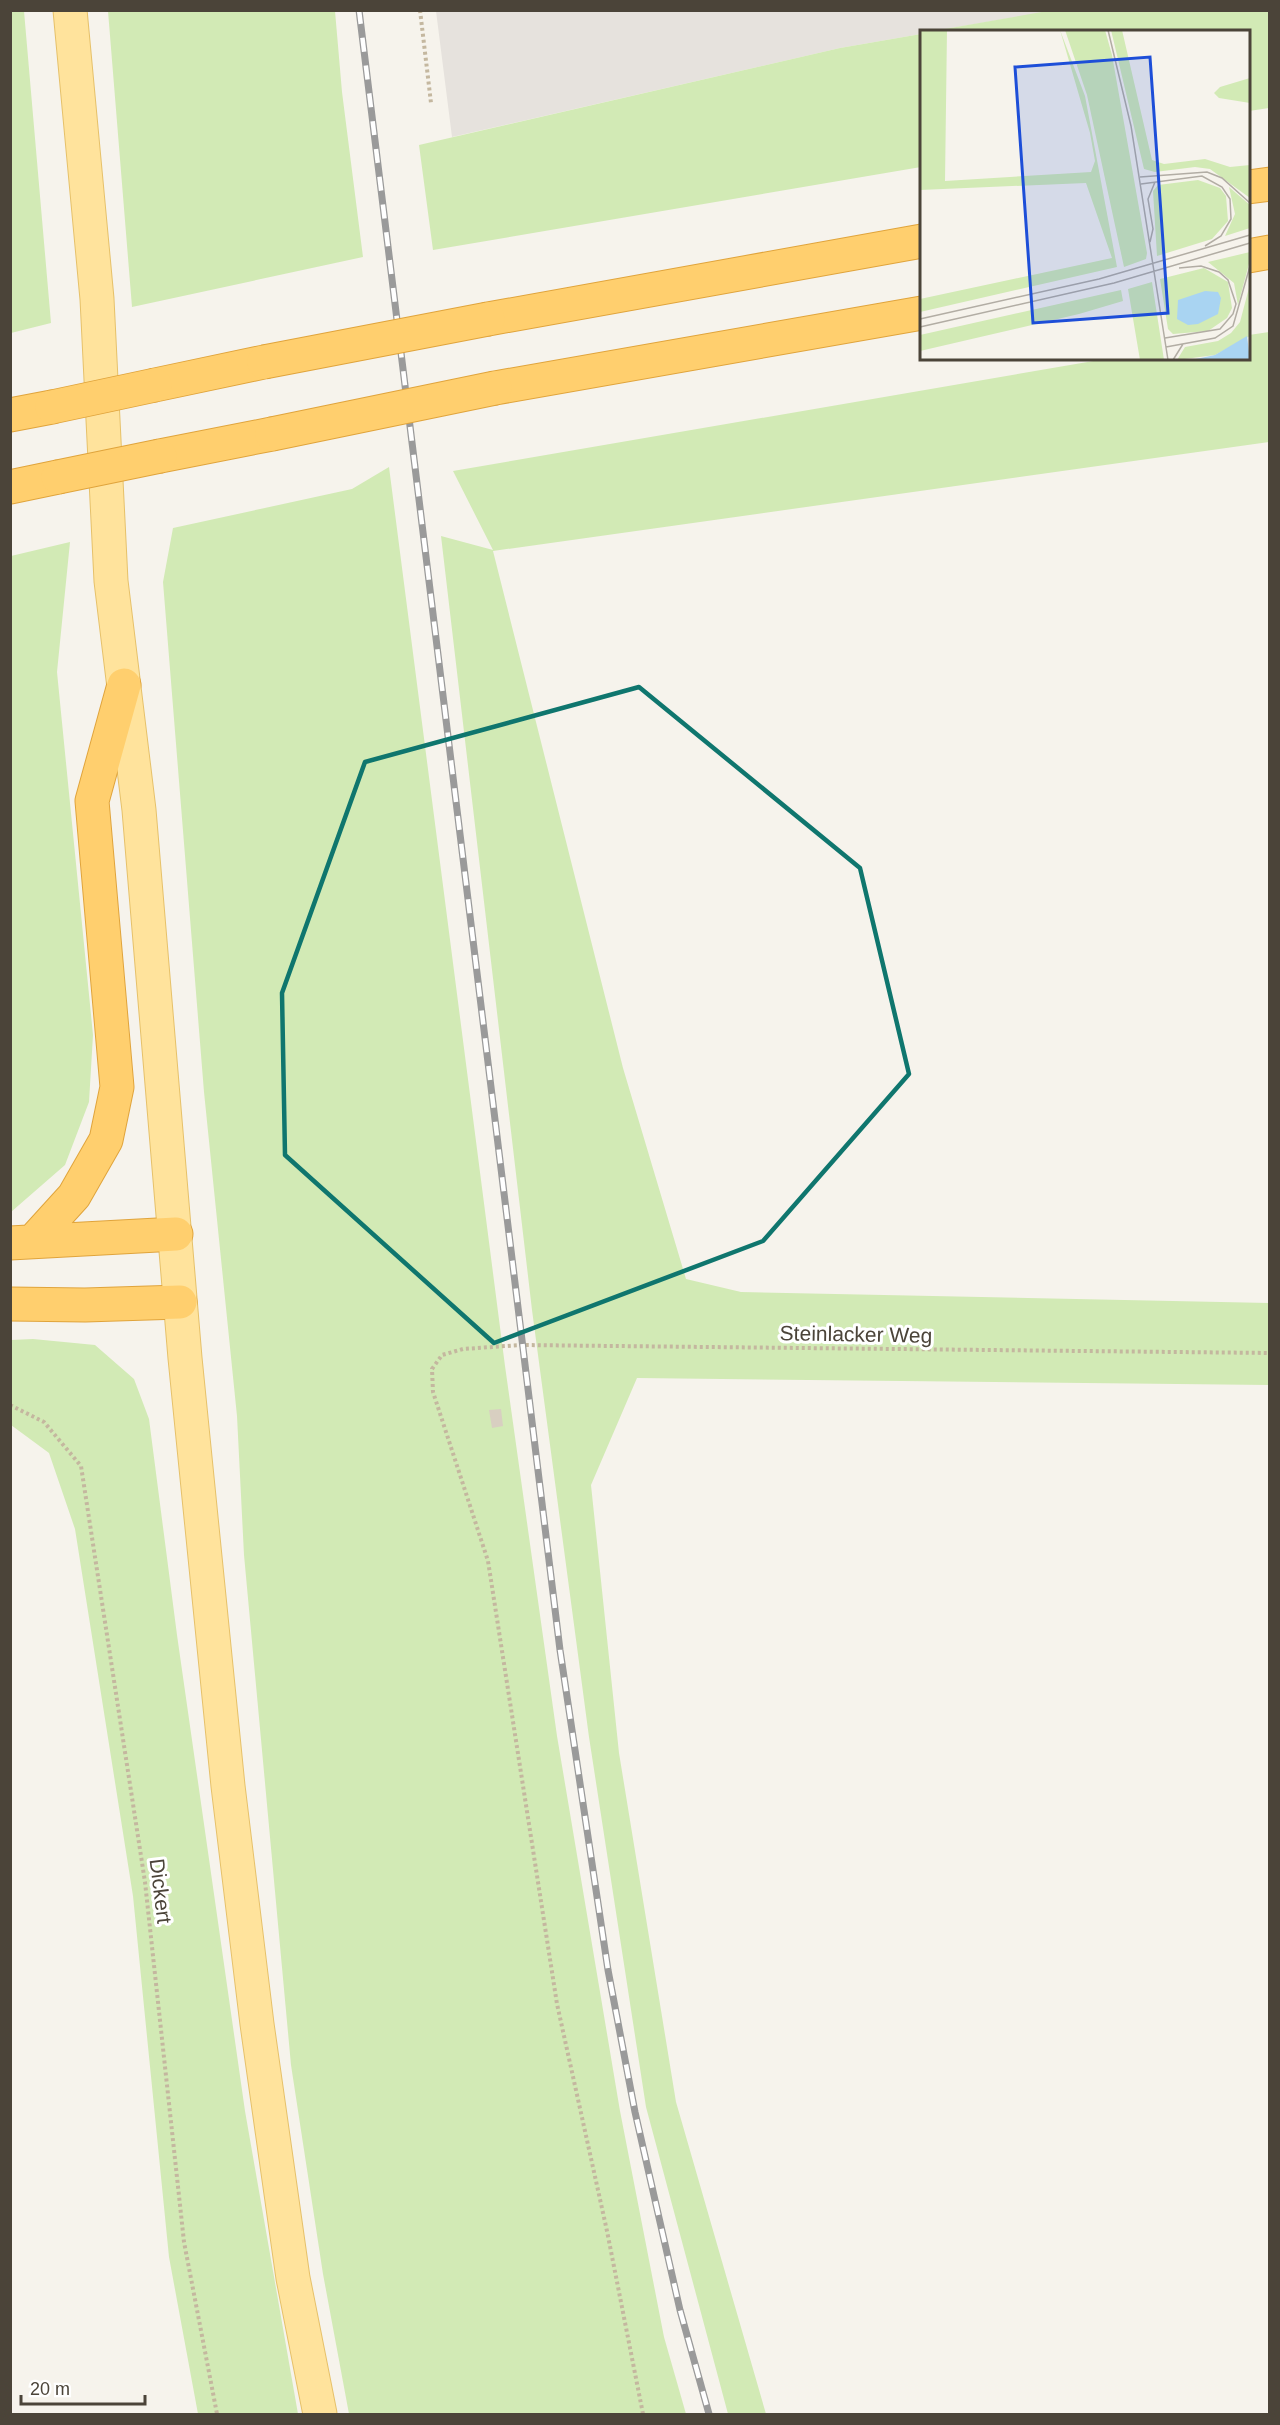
<svg xmlns="http://www.w3.org/2000/svg" width="1280" height="2425" font-family="Helvetica,sans-serif">
	<style>
		.industrial { fill: #e6e2dd }
		.green { fill: #d2eab5 }
		.building { fill: #d8cfc1 }
		.lines { fill: none; stroke-linecap: round; stroke-linejoin: round }
		.primary-casing { stroke: #e6c16a; stroke-width: 35 }
		.motorway-casing { stroke: #e0a43c; stroke-width: 35 }
		.path { stroke: #c4b79f; stroke-width: 4; stroke-dasharray: 3 3; stroke-linecap: butt }
		.primary { stroke: #ffe39c; stroke-width: 33 }
		.motorway { stroke: #ffcf6e; stroke-width: 33 }
		.rail-casing { stroke: #9a9a9a; stroke-width: 7 }
		.rail { stroke: #fff; stroke-width: 4.5; stroke-dasharray: 14; stroke-linecap: butt }
		.motorway-bridge-casing { stroke: #e0a43c; stroke-width: 35; stroke-linecap: butt }
		.motorway-bridge { stroke: #ffcf6e; stroke-width: 33 }
		.marked { fill: none; stroke: #0f766e; stroke-width: 4.5; stroke-linejoin: round }
		.labels { text-anchor: middle; dominant-baseline: central; stroke-width: 6; stroke-linejoin: round; paint-order: stroke }
		.street-label { font-size: 21px; fill: #4b4439; stroke: #fff }
		.inset-road { fill: none; stroke: #b2ada4; stroke-width: 1.5 }
		.view { fill: #1d4ed8; fill-opacity: 0.15; stroke: #1d4ed8; stroke-width: 3 }
		.inset-edge { fill: none; stroke: #4b4439; stroke-width: 3 }
	</style>
	<rect width="100%" height="100%" fill="#f6f3ec"/>
	<!-- industrial -->
	<path class="industrial" d="M436,11H1053L933,31L922,32L921,34L840,48L452,137Z"/>
	<!-- green -->
	<path class="green" d="M1053,10L1269,11V108L1249,111L1248,32L933,31Z
		M24,11L51,323L11,333L10,11Z
		M108,11H335L342,92L363,257L132,307Z
		M921,34V167L433,250L419,145L840,48Z
		M1269,332V442L493,551L623,1068L686,1279L741,1292L1269,1303V1385L637,1378L591,1485L619,1753L676,2102L766,2414H728L646,2107L589,1737L532,1310L441,536L493,550L453,471L1105,359L1248,358L1249,335Z
		M389,467L505,1366L557,1736L620,2111L664,2337L686,2414H349L323,2274L291,2065L244,1555L237,1416L204,1092L163,582L173,528L352,489Z
		M70,542L57,672L93,1035L89,1102L65,1165L11,1212V556Z
		M33,1339L95,1345L134,1379L149,1419L177,1635L245,2111L298,2414H198L169,2257L133,1896L75,1529L49,1453L11,1425V1340Z"/>
	<!-- building -->
	<path class="building" d="M501,1409L503,1426L492,1428L489,1410Z"/>
	<g class="lines">
		<defs>
			<path id="primary" d="M70,10L97,299L111,581L139,810L185,1358L228,1786L257,2024L293,2278L320,2414"/>
			<path id="motorway" d="M1248,187L1270,184
				M1248,256L1270,252
				M488,319L922,241
				M155,385L264,362
				M495,388L922,313
				M10,415L52,407
				M160,456L272,434
				M10,487L58,477
				M34,1240L74,1196L106,1140L117,1087L92,801L124,685
				M10,1243L176,1234
				M10,1304L85,1305L180,1302"/>
		</defs>
		<!-- primary casing -->
		<use href="#primary" class="primary-casing"/>
		<!-- motorway casing -->
		<use href="#motorway" class="motorway-casing"/>
		<!-- path -->
		<path class="path" d="M420,10L431,103
			M10,1405L44,1422L81,1466L145,1882L184,2242L217,2414
			M643,2414L607,2231L557,2004L488,1561L433,1392L432,1369L442,1355L463,1349L521,1345L1270,1353"/>
		<!-- primary -->
		<use href="#primary" class="primary"/>
		<!-- motorway -->
		<use href="#motorway" class="motorway"/>
		<defs>
			<path id="rail" d="M359,10L560,1650L608,1970L635,2112L680,2310L709,2414"/>
		</defs>
		<!-- rail casing -->
		<use href="#rail" class="rail-casing"/>
		<!-- rail -->
		<use href="#rail" class="rail"/>
		<defs>
			<path id="motorway-bridge" d="M264,362L488,319
				M52,407L155,385
				M272,434L495,388
				M58,477L160,456"/>
		</defs>
		<!-- motorway-bridge casing -->
		<use href="#motorway-bridge" class="motorway-bridge-casing"/>
		<!-- motorway-bridge -->
		<use href="#motorway-bridge" class="motorway-bridge"/>
	</g>
	<!-- marked area -->
	<path class="marked" d="M639,687L860,868L909,1074L763,1241L494,1343L285,1155L282,993L365,762Z"/>
	<g class="labels">
		<!-- street labels -->
		<g class="street-label">
			<text transform="translate(856 1334) rotate(1)">Steinlacker Weg</text>
			<text transform="translate(161 1891) rotate(83)">Dickert</text>
		</g>
	</g>
	<!-- overview -->
	<g transform="translate(920 30)">
		<rect width="330" height="330" fill="#f6f3ec"/>
		<path d="M0,0H27L25,151L171,142L175,131L170,103L140,0L165,66L197,237L0,282V269L192,228L166,153L0,160ZM145,0H185L192,25L227,223L226,229L204,237L167,65ZM191,0H202L232,130L244,134L285,129L310,137L330,135V168L290,139L275,137L235,142L224,139ZM330,48V73L299,68L294,63L300,57ZM278,150L300,158L306,166L308,191L292,209L237,226L233,161L238,155ZM309,157L330,175V198L305,206L315,184ZM330,222V230L318,275L314,253L288,232ZM284,238L308,252L312,278L307,288L288,301L253,304L248,299L240,249ZM232,252L244,330H220L208,259ZM330,254V306L295,325L257,330L265,317L298,311L311,303L320,292ZM201,260L203,271L159,284L0,321V305Z" fill="#d2eab5"/>
		<path d="M285,261L298,262L301,268L298,284L278,294L268,295L257,289L258,270ZM327,306L330,330H271L295,325Z" fill="#a9d4f2"/>
		<path class="inset-road" d="M188,0L211,96L248,330M220,147L287,142L302,148L330,173M221,154L282,146L302,157L310,169L311,189L301,206L285,216M230,212L233,199L228,169L235,152M0,289L179,249L330,205M0,297L194,253L330,213M245,308L300,299L313,284L316,274L308,250L299,242L281,236L259,238M246,317L295,308L313,296L330,236M253,330L263,314"/>
		<path class="view" d="M230,27L248,283L113,293L95,37Z"/>
		<rect width="330" height="330" class="inset-edge"/>
	</g>
	<!-- border -->
	<rect width="1280" height="2425" fill="none" stroke="#4b4439" stroke-width="24"/>
	<!-- scale -->
	<path d="M21 2395v9h124v-9" fill="none" stroke="#4b4439" stroke-width="3"/>
	<text x="30" y="2395" font-size="18" fill="#4b4439" stroke="#ffffff" stroke-width="4.5" paint-order="stroke">20 m</text>
</svg>
